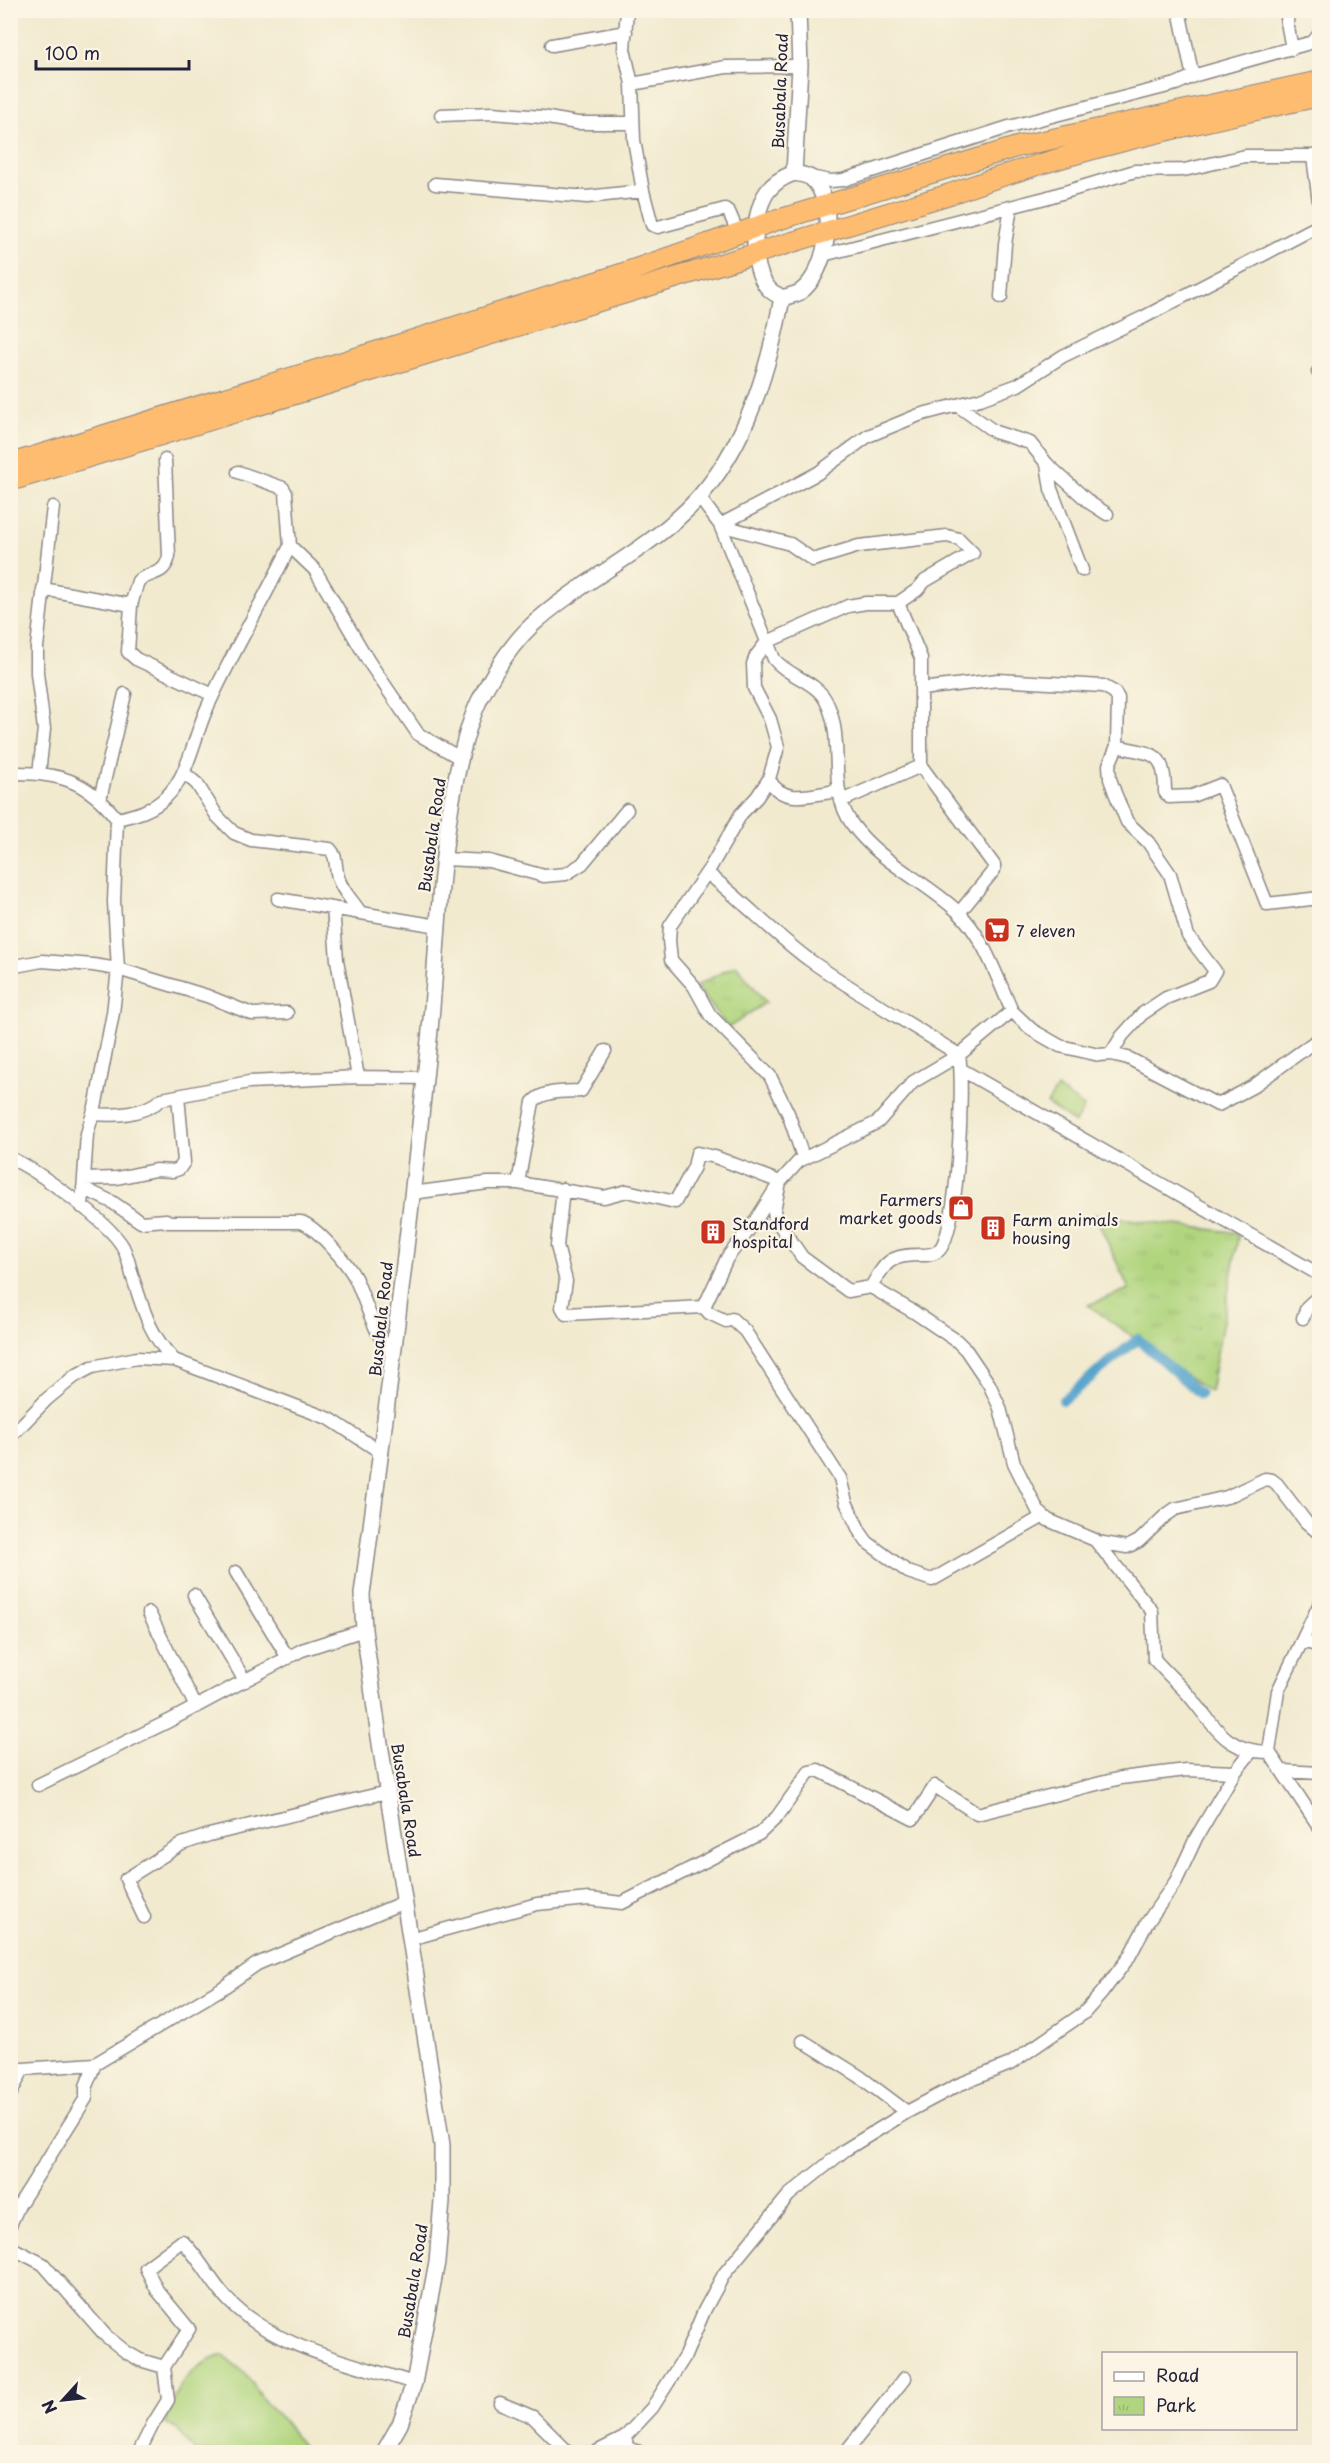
<svg xmlns="http://www.w3.org/2000/svg" width="1330" height="2463" font-family="'Playpen Sans',sans-serif">
	<style>
		.green { fill: #b1d57f; stroke: #6a7c5d; stroke-width: 1.5 }
		.park { fill: url(#park-tufts); stroke: #6a7c5d; stroke-width: 1.5 }
		.lines { fill: none; stroke-linecap: round; stroke-linejoin: round }
		.canal { stroke: #52a3cc; stroke-width: 10 }
		.minor-casing { stroke: #8a8685; stroke-width: 15 }
		.tertiary-casing { stroke: #8a8685; stroke-width: 18 }
		.trunk-casing { stroke: #8a8685; stroke-width: 22 }
		.minor { stroke: #fff; stroke-width: 12 }
		.tertiary { stroke: #fff; stroke-width: 15 }
		.trunk { stroke: #febc70; stroke-width: 20 }
		.labels { text-anchor: middle; dominant-baseline: central; stroke-width: 4.5; stroke-linejoin: round; paint-order: stroke }
		.street-label { font-size: 16px; fill: #22223b; stroke: #fcf5e5 }
		.poi-label { font-size: 16px; fill: #22223b; stroke: #fcf5e5; text-anchor: start }
	</style>
	<defs>
		<pattern id="park-tufts" width="24" height="20" patternUnits="userSpaceOnUse" patternTransform="scale(1.5)"><rect width="24" height="20" fill="#b1d57f"/><path d="M3 7l-1-3M5 7V3M7 7l1-3M15 17l-1-3M17 17v-4M19 17l1-3" fill="none" stroke="#98b76f"/></pattern>
	</defs>
	<rect width="100%" height="100%" fill="#fcf5e5"/>
	<filter id="ink" filterUnits="userSpaceOnUse"><feTurbulence type="fractalNoise" baseFrequency=".0167" numOctaves="2"/><feDisplacementMap in="SourceGraphic" scale="12" xChannelSelector="R" yChannelSelector="G"/><feConvolveMatrix kernelMatrix="1 2 1 2 8 2 1 2 1" color-interpolation-filters="sRGB"/></filter>
	<filter id="wash" filterUnits="userSpaceOnUse"><feTurbulence type="fractalNoise" baseFrequency=".008" numOctaves="4" result="noise"/><feDisplacementMap in="SourceGraphic" scale="24" xChannelSelector="R" yChannelSelector="G"/><feGaussianBlur stdDeviation="1.35" result="paint"/><feColorMatrix in="noise" values="0 0 0 0 0 0 0 0 0 0 0 0 0 0 0 0 0 1.4 0 .05"/><feComposite in="paint" operator="in"/></filter>
	<g filter="url(#wash)">
		<rect width="100%" height="100%" fill="#f1eacf"/>
		<!-- green -->
		<path class="green" d="M1057,1088L1084,1107L1075,1123L1047,1104Z
			M223,2355L246,2374L267,2405L282,2419L308,2452H195L178,2430L165,2423C173,2390 189,2365 223,2355Z"/>
		<!-- park -->
		<path class="park" d="M736,965L766,1002L728,1028L696,986Z
			M1095,1215L1239,1233L1210,1392L1088,1305L1129,1289Z"/>
		<g class="lines">
			<!-- canal -->
			<path class="canal" d="M1063,1400L1138,1339L1200,1394"/>
		</g>
	</g>
	<g filter="url(#ink)">
		<g class="lines">
			<defs>
				<path id="minor" d="M627,10L624,49L632,84L634,140L643,191L652,225L658,227L725,209L729,212L738,233
					M1179,10L1191,68L1196,75
					M1288,10L1287,22L1292,49
					M552,45L626,32
					M632,84L726,67L800,66
					M441,115L492,113L542,117L577,123H633
					M1313,157L1320,209
					M810,177L830,181L843,180L1009,127L1176,84L1196,75L1313,42L1320,33
					M435,184L587,197L643,191
					M823,255L1045,198L1135,171L1184,170L1245,156H1320
					M1001,297L1005,244L1011,207
					M1318,372L1320,369
					M957,405L995,432L1030,443L1047,464L1090,503L1107,514
					M165,460L169,556C165,576 151,571 138,581L131,605L128,652L136,659L213,695
					M1047,464L1051,489L1082,570
					M238,472L283,488L286,493L290,546L315,570L369,662L418,734L460,758
					M699,497L720,525L818,473L868,436L919,415L980,399L1018,385L1063,356L1144,317L1320,225
					M720,525L790,544L813,560L859,546L947,536L959,539L973,553L925,581L917,590L898,603H866L848,606L767,642L756,656L753,664L754,688L770,719L778,747L769,779L757,797L741,814L710,868L670,926L669,940L671,960L694,986L710,1015L770,1076L788,1113L803,1157
					M720,525L774,659C787,676 816,681 826,701C846,740 826,788 852,824C879,862 924,880 957,911C984,936 997,978 1012,1011L1032,1030L1060,1046L1099,1055L1111,1054L1128,1058L1218,1105L1252,1087L1320,1038
					M43,589L131,605
					M921,689L998,680L1103,686L1114,692L1118,698L1117,746L1109,765L1110,779L1115,793L1127,822L1148,842L1170,874L1188,936L1215,971L1209,981L1166,998L1142,1014L1122,1036L1111,1054
					M1117,746C1152,755 1165,749 1165,792L1169,797L1192,796L1220,785L1267,904L1320,898
					M921,766L994,865V870L959,913
					M183,772L197,784L217,816L234,833L251,840L330,849C337,856 335,864 337,873C339,887 352,900 360,912
					M10,773C58,772 87,780 117,819L114,902L118,969L113,1013L96,1103L87,1134L82,1207
					M39,774L44,729L37,673V647L53,507
					M769,779C782,806 813,794 837,791
					M100,799L125,694
					M841,801L921,766V658L898,603
					M117,819C135,815 152,811 166,797C190,774 194,735 208,706C233,651 264,600 290,546
					M443,859L489,861L544,876L566,874L582,864L627,810
					M707,873C742,900 772,932 808,959C856,993 909,1023 959,1055C964,1083 959,1235 938,1251C933,1255 927,1255 921,1255C890,1255 886,1261 871,1287
					M278,899L438,926
					M333,908L337,960L358,1077L425,1078
					M10,967L42,961L93,965L118,969L207,996L252,1014L287,1013
					M1012,1011L959,1055L913,1082L878,1122L799,1161L780,1182L754,1223L727,1258L704,1307L709,1313L726,1321L732,1319L745,1331L840,1478L846,1502L860,1532L867,1542L908,1572L932,1580L1042,1517
					M962,1070L1320,1275
					M93,1114C117,1116 142,1115 162,1099L249,1082L358,1077
					M10,1158C37,1170 109,1222 123,1247C128,1257 130,1268 133,1278C144,1311 149,1334 174,1360
					M84,1179L117,1178L155,1170L173,1171L179,1169L184,1162L178,1096
					M518,1183L533,1102C543,1090 566,1092 581,1091L605,1051
					M83,1188L112,1202L141,1222L166,1220L167,1222H301C317,1227 351,1267 357,1282C368,1308 375,1336 394,1356
					M563,1189L557,1246L566,1281L562,1307L566,1314L704,1307
					M412,1193L488,1183H518L604,1197L627,1191L675,1202L694,1167L697,1153L715,1157L780,1182L774,1210L775,1218L802,1257L848,1291L871,1287L914,1312L957,1341L966,1350L989,1384L1000,1408L1014,1463L1038,1511L1048,1520L1095,1540L1152,1611L1154,1659C1164,1670 1175,1681 1186,1692C1213,1722 1223,1752 1269,1752
					M1303,1318L1307,1307L1320,1295
					M10,1437L47,1399L75,1376L92,1367L137,1358L174,1360L330,1419L382,1453
					M1097,1542L1127,1547L1139,1541L1165,1516L1175,1509L1227,1497L1265,1479L1272,1480L1277,1484L1306,1522L1320,1534
					M236,1572L288,1658
					M194,1595L245,1681
					M1320,1603L1278,1691L1269,1752L1320,1828
					M149,1613L196,1707
					M1302,1641L1320,1646
					M1283,1771L1320,1773
					M38,1785L169,1721L302,1650L364,1630
					M144,1917L126,1879L182,1844L209,1835L387,1792
					M410,1939L537,1904L589,1899L622,1903L759,1834L777,1817L809,1772L818,1770L913,1819L935,1786L977,1814L1121,1778L1186,1770L1235,1772
					M803,2041L859,2076L907,2112
					M10,2095L23,2069L95,2064L221,1989L257,1964L404,1902
					M10,2225L19,2205L86,2098V2086L95,2064
					M10,2247L43,2264L106,2336L126,2352L140,2360L164,2367L168,2400L153,2424L139,2452
					M164,2367L189,2329L157,2290L146,2268L182,2241C200,2258 212,2284 230,2302C277,2349 353,2363 414,2383
					M500,2403L533,2417L568,2452
					M624,2438L629,2448L639,2452
					M596,2452L624,2438L652,2408L685,2356L704,2311L724,2274L789,2195L845,2150L907,2112L958,2085L1010,2064L1084,2013L1101,1994L1129,1957L1147,1923L1176,1881L1196,1838L1235,1772L1251,1752
					M850,2452L848,2449L905,2378"/>
				<path id="tertiary" d="M794,173C799,174 807,175 811,178C839,201 828,273 800,292C795,295 787,296 782,298C778,295 773,293 770,290C749,270 752,214 767,192C774,182 783,177 794,173Z
					M794,173L800,66L798,10
					M384,2452L400,2424L414,2383L437,2262L442,2201V2145L379,1737L364,1630L362,1594C387,1409 410,1225 429,1040C438,954 438,868 455,783C461,755 467,727 479,701C492,675 511,645 532,625C576,585 632,559 677,519C741,464 767,378 782,298"/>
				<path id="trunk" d="M10,464L388,348L621,274L771,222L1020,146L1320,81
					M10,481L950,194C1070,150 1195,123 1320,96"/>
			</defs>
			<!-- minor casing -->
			<use href="#minor" class="minor-casing"/>
			<!-- tertiary casing -->
			<use href="#tertiary" class="tertiary-casing"/>
			<!-- trunk casing -->
			<use href="#trunk" class="trunk-casing"/>
			<!-- minor -->
			<use href="#minor" class="minor"/>
			<!-- tertiary -->
			<use href="#tertiary" class="tertiary"/>
			<!-- trunk -->
			<use href="#trunk" class="trunk"/>
		</g>
	</g>
	<!-- icons -->
	<defs>
		<symbol id="supermarket-square" viewBox="-11 -11 22 22"><rect x="-9" y="-9" width="18" height="18" rx="4" fill="#c8321e" stroke="#fcf5e5"/><path d="M-6-5.5h2.5l.6 2H6L4.5 2H-2.5L-4.4-4H-6ZM-1.5 3.2a1.3 1.3 0 1 0 .1 0ZM3 3.2a1.3 1.3 0 1 0 .1 0Z" fill="#fff"/></symbol>
		<symbol id="shop-square" viewBox="-11 -11 22 22"><rect x="-9" y="-9" width="18" height="18" rx="4" fill="#c8321e" stroke="#fcf5e5"/><path d="M-5-2.5h2.3a2.7 3.5 0 0 1 5.4 0H5L5.5 6h-11ZM-1.5-2.5h3a1.5 2.3 0 0 0-3 0Z" fill="#fff"/></symbol>
		<symbol id="building-square" viewBox="-11 -11 22 22"><rect x="-9" y="-9" width="18" height="18" rx="4" fill="#c8321e" stroke="#fcf5e5"/><path d="M-4-6H4V6H1V3H-1V6H-4ZM-2.5-4.3h1.7v1.8h-1.7ZM.8-4.3h1.7v1.8H.8ZM-2.5-1h1.7V.8h-1.7ZM.8-1h1.7V.8H.8Z" fill="#fff"/></symbol>
	</defs>
	<g fill-rule="evenodd">
		<use href="#supermarket-square" x="982" y="915" width="30" height="30"/>
		<use href="#shop-square" x="946" y="1193" width="30" height="30"/>
		<use href="#building-square" x="978" y="1213" width="30" height="30"/>
		<use href="#building-square" x="698" y="1217" width="30" height="30"/>
	</g>
	<g class="labels">
		<!-- street labels -->
		<g class="street-label">
			<text transform="translate(779 91) rotate(-88)">Busabala Road</text>
			<text transform="translate(431 835) rotate(-82)">Busabala Road</text>
			<text transform="translate(380 1319) rotate(-84)">Busabala Road</text>
			<text transform="translate(407 1800) rotate(81)">Busabala Road</text>
			<text transform="translate(412 2281) rotate(-81)">Busabala Road</text>
		</g>
		<!-- poi labels -->
		<g class="poi-label">
			<text x="1016" y="930">7 eleven</text>
			<text x="942" y="1199" text-anchor="end">Farmers<tspan x="942" dy="18">market goods</tspan></text>
			<text x="1012" y="1219">Farm animals<tspan x="1012" dy="18">housing</tspan></text>
			<text x="732" y="1223">Standford<tspan x="732" dy="18">hospital</tspan></text>
		</g>
	</g>
	<!-- margin -->
	<rect width="1330" height="2463" fill="none" stroke="#fcf5e5" stroke-width="36"/>
	<!-- legend -->
	<rect x="1102" y="2352" width="195" height="78" fill="#fcf5e5" stroke="#a5a1a1" stroke-width="1.5"/>
	<rect x="1114" y="2372" width="30" height="9" fill="#ffffff" stroke="#a5a1a1" stroke-width="1.5"/>
	<text x="1156" y="2382" font-size="18" fill="#22223b">Road</text>
	<rect x="1114" y="2397" width="30" height="18" fill="url(#park-tufts)" stroke="#a5a1a1" stroke-width="1.5"/>
	<text x="1156" y="2412" font-size="18" fill="#22223b">Park</text>
	<!-- north arrow -->
	<g transform="translate(63 2400) rotate(243)" stroke="#fcf5e5" stroke-width="4.5" paint-order="stroke">
	<path d="M0-4.5L10 22L0 15L-10 22Z" fill="#22223b"/>
	<text y="-9" font-size="16" font-weight="bold" text-anchor="middle" fill="#22223b">N</text>
	</g>
	<!-- scale -->
	<path d="M36 60v9h153v-9" fill="none" stroke="#22223b" stroke-width="3"/>
	<text x="45" y="60" font-size="18" fill="#22223b" stroke="#fcf5e5" stroke-width="4.5" paint-order="stroke">100 m</text>
</svg>
